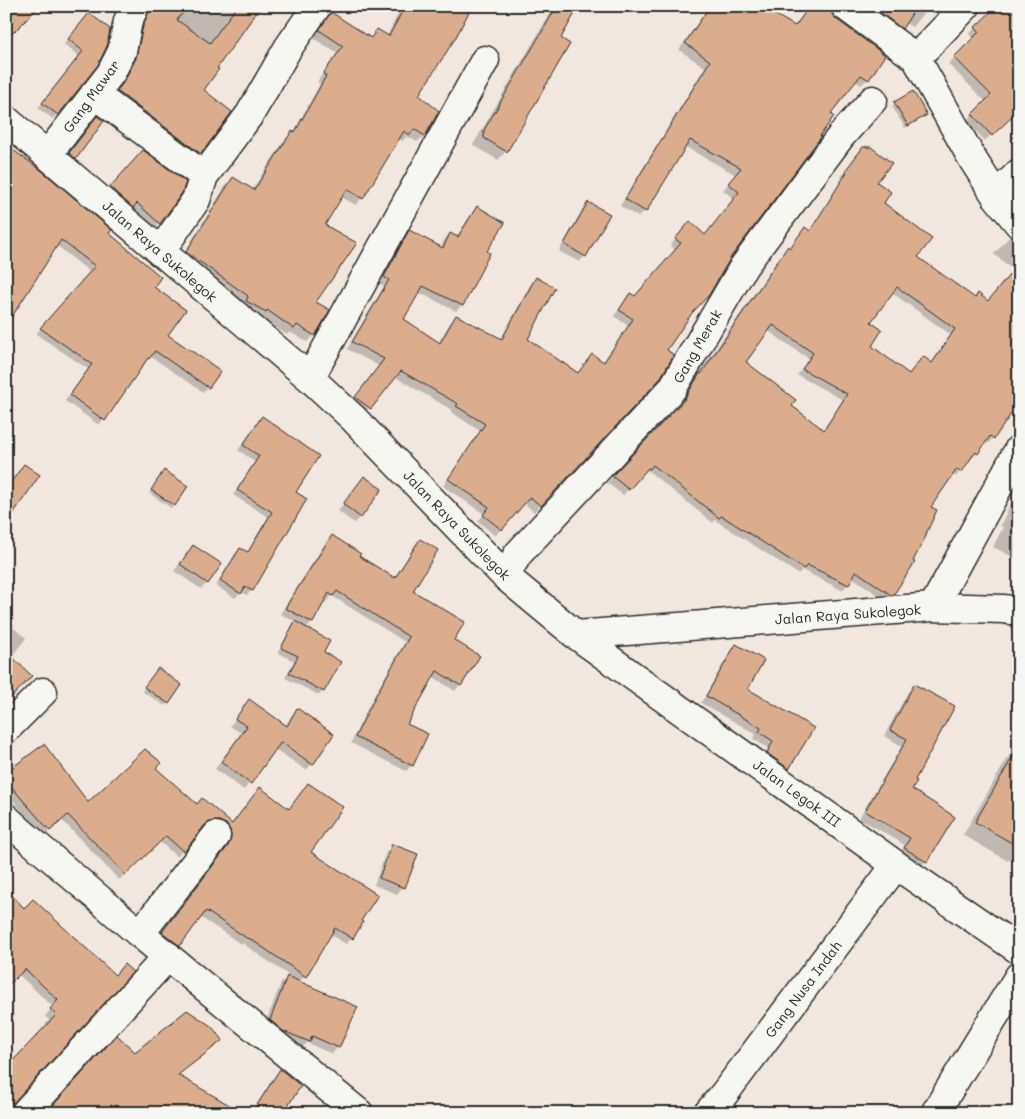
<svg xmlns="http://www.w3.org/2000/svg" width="1025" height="1119" font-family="Mali,sans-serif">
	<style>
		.shadow { fill: #0003; fill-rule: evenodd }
		.building { fill: #dbad8d; stroke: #2b2b2b; fill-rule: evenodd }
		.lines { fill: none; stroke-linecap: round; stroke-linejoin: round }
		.minor-casing { stroke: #2b2b2b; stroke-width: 31 }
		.minor { stroke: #f6f6f2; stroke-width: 28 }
		.labels { text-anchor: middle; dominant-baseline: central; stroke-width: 5; stroke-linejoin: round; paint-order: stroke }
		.street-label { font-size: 14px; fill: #2b2b2b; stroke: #f6f6f2 }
	</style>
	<rect width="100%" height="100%" fill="#f1e7de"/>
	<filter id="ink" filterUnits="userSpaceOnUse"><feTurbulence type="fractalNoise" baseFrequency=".02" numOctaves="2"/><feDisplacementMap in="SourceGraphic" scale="10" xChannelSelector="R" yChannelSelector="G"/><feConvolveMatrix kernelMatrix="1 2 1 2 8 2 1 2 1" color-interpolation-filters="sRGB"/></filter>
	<g filter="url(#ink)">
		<!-- shadow -->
		<path class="shadow" d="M151,6H259L215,68L203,91L230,113L194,159L112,97L120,87L131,64L138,32L145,14Z
			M402,6H471L417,95L438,111L424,136L417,142L407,136L402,141L398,138L362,198L356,205L341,197L323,226L314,302V335L307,342L290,332L287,335L260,317L258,318L180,260L226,185L233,178L252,190L285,139L293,133L320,84L317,82L337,53L313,38L324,21L331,14L370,39L377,30L387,36Z
			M556,6H569L559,39L506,151L498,160L473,145L552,10Z
			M709,6H758L794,27L809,6H828L830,13L868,79L861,85L855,81L829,114L665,350L658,379L534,512L524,503L495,536L478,521L484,514L443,486L480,431L451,412L452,410L395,377L364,414L350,404L379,366L347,349L384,286L378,283L403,238L409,232L440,248L444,240L450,234L456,237L472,213L478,207L485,252L462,305L456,311L418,292L402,319L438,343L450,323L456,317L500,340L530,285L536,279L526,339L577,374L592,356L602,363L628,326L614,316L625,301L631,295L635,298L675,250L670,246L684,229L705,236L734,199L723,190L736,175L684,146L645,211L638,217L620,206L705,67L679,50Z
			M857,6H929L912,27L905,23L895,34Z
			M998,6H1019V118L1014,113L985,141L966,121L986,102L948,64L974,39L969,34Z
			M84,19L97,64L53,119L38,108L79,56L64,44Z
			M912,92L923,117L905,128L892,106Z
			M91,124L75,158L69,164L63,160Z
			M866,145L890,163L876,183L882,204L917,258L974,299L988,302L1013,270L994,254L1009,237L1014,240H1019V362L993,438L988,444L985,441L977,453L972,458L970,457L956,477L952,474L930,508L893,594L885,600L852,577L848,585L842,590L802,570L798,574L715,520L713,523L647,470L623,495L607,483L678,406L694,380L783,253L789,249L805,229L809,232L843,178L840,177ZM891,292L951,335L931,364L918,363L908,375L870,347L869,323ZM767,330L809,359L797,375L843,400L823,430L790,406L744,363Z
			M6,146L107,233L152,287L166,335L208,387L203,392L150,356L99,425L65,401L88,369L36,334L90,272L56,245Z
			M143,151L159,223L150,233L101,198Z
			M588,203L585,256L579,262L559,251L582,210Z
			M258,423L294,492L252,590L247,595L241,592L235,598L216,586L235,554L240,549L247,553L268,517L233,495L255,462L238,450Z
			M161,474L174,505L171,508L149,493Z
			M364,478L360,517L354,523L338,511Z
			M1019,486V560L993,547L1003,527L1000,526Z
			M332,536L358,556L394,579L415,545L420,540L411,591L453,641L460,685L455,691L432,676L405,724L426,735L412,765L406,771L351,743L370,703L405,642L332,596L327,601L324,599L312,623L306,629L322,653L323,691L319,695L285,678L294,661L278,653L291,627L296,622L280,614L326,542Z
			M193,546L207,583L201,589L174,571Z
			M6,622L26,638L11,657L6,653Z
			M736,646L746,689L788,768L782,774L761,760L768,748L753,739L756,734L701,703L730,652Z
			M158,669L180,685L165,706L142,691Z
			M915,686L910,790L926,861L920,867L899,854L905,845L859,818L902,746L884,736L908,692Z
			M249,701L286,726L291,716L298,710L312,764L306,770L275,749L244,790L215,769L241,733L230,726Z
			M1019,747V851L1008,861L963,835L1007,759Z
			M155,768L197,805L231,825L260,789L362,922L352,938L346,944L330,934L305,976L299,982L338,1047L332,1054L307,1043L302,1048L277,1037L264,1027L281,983L287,977L293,980L294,979L242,943L241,944L200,917L173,951L158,938L223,852L226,844L211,826L200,829L177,857L159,841L119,880L62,820L44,836L6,793V773L88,804Z
			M393,846L403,887L397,894L374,885L386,852Z
			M24,910L114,977L12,1102L9,1109V1113H6V1069L51,1022L45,1016L53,1007L18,974Z
			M280,1071L282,1113H251L274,1077Z"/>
		<!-- building -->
		<path class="building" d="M6,6H40L6,40Z
			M151,6H188L177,20L210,43L237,6H261L217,68L219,69L204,90L232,112L201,154L117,91L125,80L136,58L143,26Z
			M405,6H472L456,37L419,95L439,111L425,136L414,129L410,135L404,131L363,199L347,189L325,225L357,243L316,302L330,310L315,336L297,325L294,329L267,310L266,312L246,301L248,296L186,252L233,177L254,190L292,131L295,132L326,76L323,74L343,46L319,30L331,12L371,38L377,29L389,36Z
			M557,6H579L561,38L570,44L507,152L484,138V130Z
			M710,6H760L795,26L810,6H830L831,13L836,19L885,55L869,80L861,75L831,113L834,116L820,136L821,137L731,257L709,295L692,313L667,350L674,355L659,380L541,506L530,497L502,530L483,515L489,507L448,479L485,424L456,406L458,404L401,371L371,409L355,397L384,359L352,342L389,280L384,277L409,230L443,248L450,233L458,237L477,206L505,223L487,251L490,253L463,306L423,286L404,319L440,343L456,315L502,339L536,277L555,288L528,339L578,373L592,354L604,362L633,319L619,310L630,293L635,296L681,243L675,239L690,221L705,235L739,192L728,183L741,168L690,140L646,212L625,199L710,61L685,43Z
			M872,6H917L902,29Z
			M997,6H1019V110L992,136L972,114L991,95L954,57L979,32L975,27Z
			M89,13L110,29L107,46L98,65L58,115L42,103L83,51L68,39Z
			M913,91L927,115L908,126L894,102Z
			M97,116L104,121L76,159L69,153Z
			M6,145L41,170L112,230L109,233L161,277L154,287L186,310L168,335L221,371L209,388L155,351L149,359L148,358L105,421L70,395L92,364L40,328L95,266L61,240L6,326Z
			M863,147H871L892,163L877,182L891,192L884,203L932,239L918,257L975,298L978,293L988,301L1019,263V402L994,439L990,436L978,454L975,452L962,472L957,469L931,507L937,510L926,534H927L913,561L915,562L894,594L891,595L856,571L849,585L807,565L804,569L722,516L719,518L653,465L650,469L648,468L629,490L612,476L684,400L700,373L701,374L788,246L790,248L805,227L810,231L847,172L845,171ZM897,287L955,329L932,363L923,356L909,374L872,346L882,330L871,322ZM773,325L813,353L802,369L847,394L824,430L792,406L796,400L746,362Z
			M143,150L186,182L182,193L160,224L137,203L133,208L110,187Z
			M588,202L610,214L586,257L564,244Z
			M262,416L319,456L296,492L307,499L253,591L245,587L241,594L220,580L240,548L248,552L272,512L237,490L259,456L243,445Z
			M24,464L40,475L6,524V489Z
			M164,470L188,486L175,506L151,490Z
			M364,476L382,489L361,518L343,504Z
			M332,535L361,554L359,556L395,578L420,539L438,550L413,591L465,622L454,640L480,656L461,686L437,671L407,724L428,734L413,766L355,737L376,695L409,637L337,591L333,596L329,593L313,623L285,608Z
			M193,545L222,564L208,584L180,564Z
			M295,621L330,641L324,652L341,662L324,692L289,673L298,656L281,648Z
			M736,644L764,660L748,689L814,728L789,769L767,753L773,741L759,732L761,728L706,696Z
			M6,651L32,676L6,703Z
			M158,668L182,685L169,704L144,687Z
			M914,684L955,706L915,780L917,781L912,789L955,817L927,862L904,848L910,838L865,811L907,739L890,730Z
			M249,699L287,726L297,708L334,734L313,765L281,742L251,784L221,762L247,726L235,719Z
			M44,744L88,802L145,749L162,763L156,768L197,804L202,798L232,824L260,787L289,809L308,783L343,807L311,852L378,895L361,921L363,922L353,939L335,928L306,977L249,938L248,939L206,911L180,946L162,932L228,846L231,838L230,830L226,824L219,821L210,822L204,826L184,852L166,836L126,875L68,815L50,831L20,797L6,780V772Z
			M1019,746V847L975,822Z
			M392,844L418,854L405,888L379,878Z
			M6,889L24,908L33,899L115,975L124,964L133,972L13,1103L6,1097V1068L56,1015L50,1009L58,1000L25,969L6,988Z
			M287,976L358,1007L339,1048L312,1036L310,1042L283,1031L270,1020Z
			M187,1010L211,1026L223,1040L178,1075L243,1113H46L117,1035L135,1052Z
			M280,1069L301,1086L283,1113H252Z"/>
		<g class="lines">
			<defs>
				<path id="minor" d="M845,6L916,58L973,160L996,196L1019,224
					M916,58L966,6
					M94,94L204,176
					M6,120L310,378L353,418L505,576L576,635L896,865L1019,950
					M48,154L111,73L122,51L128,21L135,6
					M996,196L1019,173
					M160,252L196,200L204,176L250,114L288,48L317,6
					M310,378L485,60
					M505,576L518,554L672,389L744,266L841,136L873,100
					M933,607L1019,449
					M576,635L933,607L1003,609L1019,611
					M6,729L43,692
					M6,818L21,832L140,934L359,1113
					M140,934L216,836
					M25,1113L168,956
					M708,1113L724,1094L896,865
					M935,1113L1019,976"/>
			</defs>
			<!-- minor casing -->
			<use href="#minor" class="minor-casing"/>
			<!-- minor -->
			<use href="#minor" class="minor"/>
		</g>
	</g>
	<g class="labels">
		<!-- street labels -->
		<g class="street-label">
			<text transform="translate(91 96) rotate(-54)">Gang Mawar</text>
			<text transform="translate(160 251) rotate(41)">Jalan Raya Sukolegok</text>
			<text transform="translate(697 346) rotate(-60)">Gang Merak</text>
			<text transform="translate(457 525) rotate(46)">Jalan Raya Sukolegok</text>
			<text transform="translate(848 614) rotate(-4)">Jalan Raya Sukolegok</text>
			<text transform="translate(797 793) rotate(36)">Jalan Legok III</text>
			<text transform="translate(803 989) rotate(-53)">Gang Nusa Indah</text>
		</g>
	</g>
	<!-- margin -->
	<rect width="1025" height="1119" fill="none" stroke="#f6f6f2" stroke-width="25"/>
	<rect x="12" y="12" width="1000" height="1094" fill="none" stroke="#2b2b2b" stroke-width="2" filter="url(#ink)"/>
</svg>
